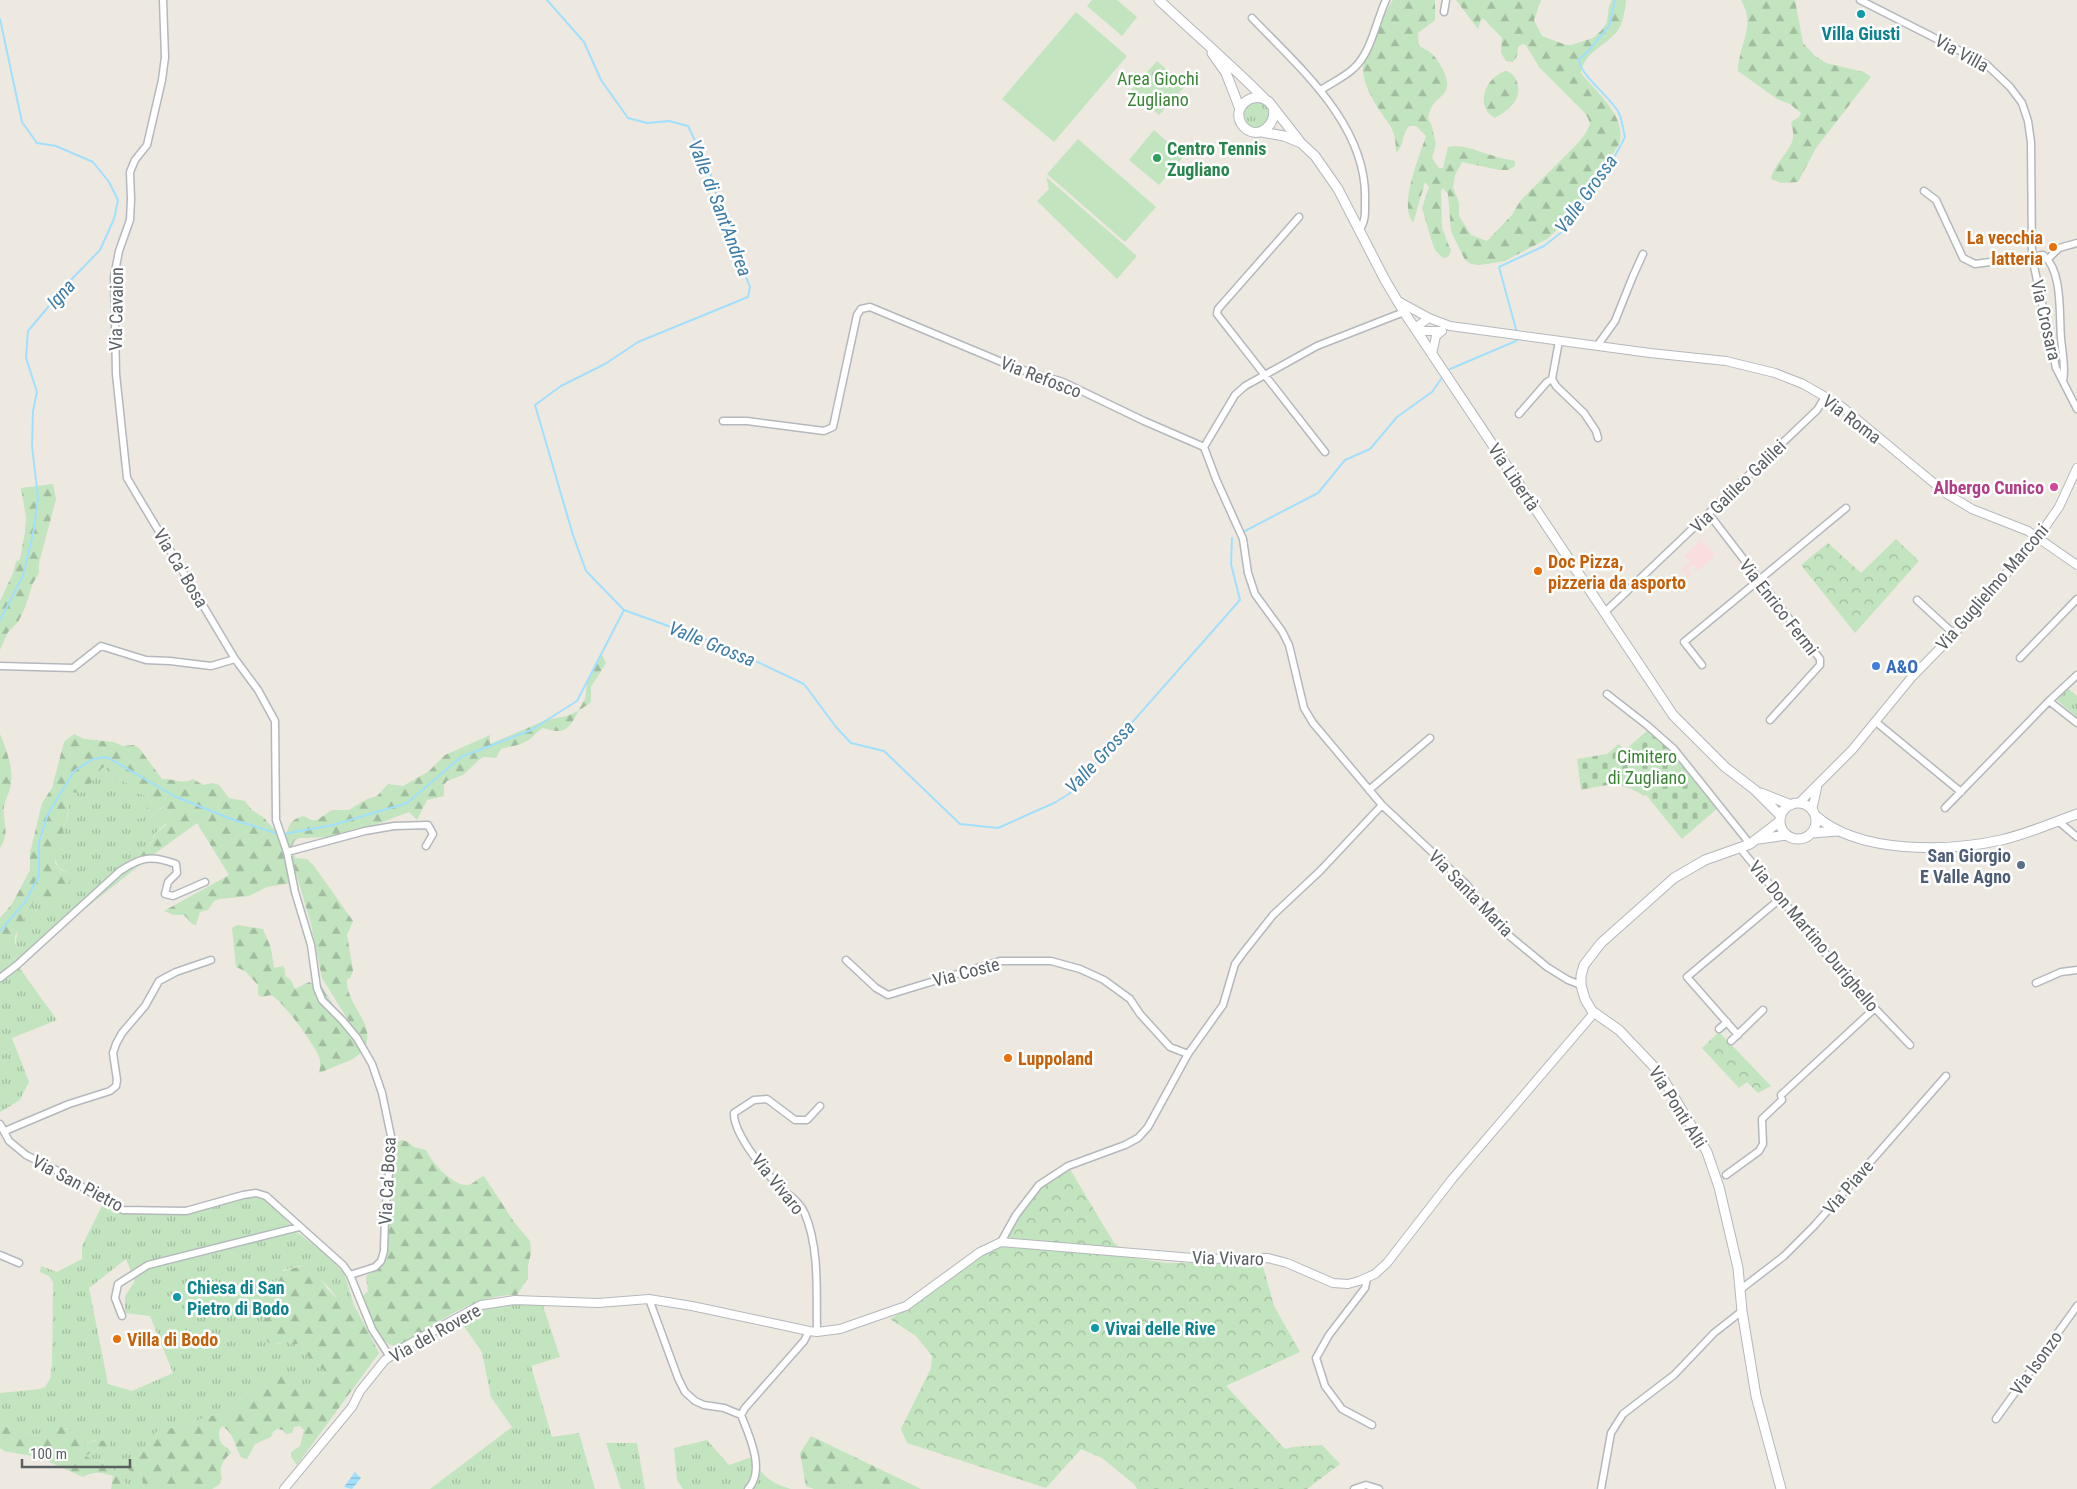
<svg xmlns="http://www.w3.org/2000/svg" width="2077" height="1489" font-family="'Roboto Condensed',sans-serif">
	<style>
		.medical { fill: #fadddd }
		.grass { fill: url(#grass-tufts); fill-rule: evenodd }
		.forest { fill: url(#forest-firs) }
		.cemetery { fill: url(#cemetery-stones) }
		.park { fill: url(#park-crowns) }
		.pitch { fill: #c2e4be }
		.water { fill: url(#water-rules) }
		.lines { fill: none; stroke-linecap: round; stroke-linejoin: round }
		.stream { stroke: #a0e0fe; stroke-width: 2 }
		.minor-casing { stroke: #b4b8bc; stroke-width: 9 }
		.tertiary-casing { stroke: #b4b8bc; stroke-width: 10 }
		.secondary-casing { stroke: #b3b7bc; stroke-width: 11 }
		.minor { stroke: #fff; stroke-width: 6 }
		.tertiary { stroke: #fff; stroke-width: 8 }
		.secondary { stroke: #fff; stroke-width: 9 }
		.culture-dot { fill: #0f9aa8; stroke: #fff; stroke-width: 2 }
		.leisure-dot { fill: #2e9e5b; stroke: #fff; stroke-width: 2 }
		.food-dot { fill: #e8710a; stroke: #fff; stroke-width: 2 }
		.hotel-dot { fill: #d1479c; stroke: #fff; stroke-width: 2 }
		.shop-dot { fill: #3f7fe0; stroke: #fff; stroke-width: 2 }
		.service-dot { fill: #5c6f8a; stroke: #fff; stroke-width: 2 }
		.labels { text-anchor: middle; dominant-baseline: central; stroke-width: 5; stroke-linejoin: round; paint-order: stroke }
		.culture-label { font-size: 18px; font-weight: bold; fill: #0d838f; stroke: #fff; text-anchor: start }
		.street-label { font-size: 18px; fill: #5a5f62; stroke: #fff }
		.park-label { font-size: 18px; fill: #3b8536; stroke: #fff }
		.leisure-label { font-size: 18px; font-weight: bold; fill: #27864d; stroke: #fff; text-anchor: start }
		.food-label { font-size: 18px; font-weight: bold; fill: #c56008; stroke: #fff; text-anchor: start }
		.hotel-label { font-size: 18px; font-weight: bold; fill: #b23c85; stroke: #fff; text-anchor: end }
		.shop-label { font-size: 18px; font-weight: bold; fill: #366cbe; stroke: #fff; text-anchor: start }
		.service-label { font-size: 18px; font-weight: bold; fill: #4e5e75; stroke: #fff; text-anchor: end }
		.water-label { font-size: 19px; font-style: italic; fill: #3c7ca7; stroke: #fff }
	</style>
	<defs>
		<pattern id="grass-tufts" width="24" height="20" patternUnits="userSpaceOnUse" patternTransform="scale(1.25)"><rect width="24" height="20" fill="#c2e4be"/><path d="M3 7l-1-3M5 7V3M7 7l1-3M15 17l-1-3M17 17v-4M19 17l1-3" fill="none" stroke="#a1bc9e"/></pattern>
		<pattern id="forest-firs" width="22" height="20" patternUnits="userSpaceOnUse" patternTransform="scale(1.25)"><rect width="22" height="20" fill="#c2e4be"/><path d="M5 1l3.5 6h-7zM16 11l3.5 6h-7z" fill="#a1bc9e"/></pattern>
		<pattern id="cemetery-stones" width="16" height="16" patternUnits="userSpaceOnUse" patternTransform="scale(1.25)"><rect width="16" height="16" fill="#c2e4be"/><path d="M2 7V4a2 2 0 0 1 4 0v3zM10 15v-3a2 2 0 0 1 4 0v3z" fill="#a1bc9e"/></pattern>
		<pattern id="park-crowns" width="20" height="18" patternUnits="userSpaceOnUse" patternTransform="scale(1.25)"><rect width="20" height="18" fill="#c2e4be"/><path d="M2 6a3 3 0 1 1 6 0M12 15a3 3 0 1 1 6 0" fill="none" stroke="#a1bc9e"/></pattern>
		<pattern id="water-rules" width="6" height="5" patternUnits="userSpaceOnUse" patternTransform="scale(1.25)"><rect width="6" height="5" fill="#a0e0fe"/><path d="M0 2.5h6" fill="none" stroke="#85b9d1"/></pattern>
	</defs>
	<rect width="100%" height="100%" fill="#ede9e1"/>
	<!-- medical -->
	<path class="medical" d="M1701,540L1715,555L1698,571L1693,564L1688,569L1691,575L1688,577L1681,570L1691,561L1684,556Z"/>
	<!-- grass -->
	<path class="grass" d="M1244 115a13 13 0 1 1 26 0a13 13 0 1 1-26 0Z
		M2068,688L2077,696V717L2057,700Z
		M107,766L119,780L130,784L137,793L144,795L152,802L144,811L150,815L165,806C174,823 163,824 155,834C152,837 155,837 152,841C149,845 143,849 139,852L150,857L86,908L73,911L16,963L57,1020L12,1038L29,1082L20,1100L0,1112V948L5,947L14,960L17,948C12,936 28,906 39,898L44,900L48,905C62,895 65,889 67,872C42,863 64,832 68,815C70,807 67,799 70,792C73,792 75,793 78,793C92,792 94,769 107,766Z
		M250,1195L259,1197L269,1202L298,1233L322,1251L344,1273L354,1305L343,1312C337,1292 320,1278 304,1265L283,1270L288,1307L269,1312L263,1316L268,1342L277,1344L288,1340L291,1345L302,1343L304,1347L303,1352L326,1372L312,1388L305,1391L298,1390L291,1381L248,1392L234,1408L226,1413L206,1417L186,1425L158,1431L151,1437L145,1450L131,1461L142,1475L143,1489H130L107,1462L93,1460L86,1456L98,1448L95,1440L86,1444L74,1436L67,1428L35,1436L4,1426L0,1421V1393L40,1389L45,1387L50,1379L52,1365L53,1282L49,1276L40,1272L41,1266L57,1272L82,1259V1246L104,1202L122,1212L190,1213ZM126,1259L135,1281L125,1296V1313L150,1316L173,1373L132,1391L108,1384L89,1288Z
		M512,1302L542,1303L560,1357L531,1366L552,1437L579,1433L595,1489H430L512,1427L491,1397L482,1352L458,1318L489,1305Z
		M707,1440L729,1465L755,1456C758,1476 772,1483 791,1489H683L677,1480L674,1448Z
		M606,1443H637L645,1489H621Z"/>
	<!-- forest -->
	<path class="forest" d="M1393,0H1435V20L1418,33L1419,46C1423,48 1427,50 1430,52C1438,59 1453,81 1445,92C1435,104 1432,101 1428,118L1432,127L1436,144L1432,158L1439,168H1443L1448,147C1464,144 1476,151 1491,155C1499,158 1507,159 1515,161V166L1508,170H1499L1462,162L1455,175L1453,187L1459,203V216L1471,235L1487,241L1511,216L1521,200L1578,143L1586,133L1590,124L1588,118L1584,112L1539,67L1526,45L1522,44L1518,47L1517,56L1513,62L1506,61L1501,53L1502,38L1484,19H1481L1478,29L1456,0H1541L1534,20L1542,36L1566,45H1571L1593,38L1601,31L1607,22L1609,6L1612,0H1626C1625,8 1624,19 1620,27C1610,45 1583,51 1581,73C1596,92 1628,117 1619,144L1591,188L1566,222L1547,239L1505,261L1480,265L1471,264L1465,260L1451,231L1448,194L1443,188L1441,191L1442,228L1451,251L1448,257L1443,258L1435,250L1432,242L1422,208L1429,187L1425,182L1414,220L1413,222C1398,206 1420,155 1426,136L1416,126H1409C1401,134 1405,145 1396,153C1396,128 1390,127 1378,108C1372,99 1364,83 1363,72C1362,60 1385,11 1393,0Z
		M1741,0H1795L1803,43L1815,56L1826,63L1864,72L1871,77L1816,148L1798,182L1781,183L1771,179C1773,165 1792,149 1793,138C1794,133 1792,127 1791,122L1799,117L1801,113L1790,104L1777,99L1738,71C1737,64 1740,58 1741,51C1747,31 1752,19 1741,0Z
		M1506,71C1512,73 1515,76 1517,82C1523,99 1509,110 1495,118C1474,107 1485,77 1506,71Z
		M53,484L56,499L39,563V573L33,583L24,610L18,622L8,632L0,650V601L13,573L16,562L20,559L25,532L26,517L21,488Z
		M601,653L606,663L591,687V702C587,706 581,708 578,712C568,730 565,735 543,728C537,731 535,735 530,739C521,746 510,746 501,749L496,758L484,757L480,759L463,775L447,781L444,785V796L427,800L417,820L409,812L364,829H356L328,837L300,838L295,840L292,846L295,858L307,859L314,866L353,921L347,935L353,970L351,977L347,980C346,1006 376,1023 365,1047L322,978L311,924L285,836C290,826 288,820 304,816L311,820H317L332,810H349L367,799L377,796L388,784L403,786L429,771L445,755L490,735V744L546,720L567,716L578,711L585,699L587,683Z
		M0,734C6,748 15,772 10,788C9,794 5,800 4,806C2,824 11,830 0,848Z
		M74,734L84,739L114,742L123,746L134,745L139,748L162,779C173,778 182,785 193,779L203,785L213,783L219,785L229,798L245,801L252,810L264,818L272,827L280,833L291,883L267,887L249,896L220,899L214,901L208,910L200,912L196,925L192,924L184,915H174L164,911L229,875L197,823L150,857L139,860L136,854L152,842L155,834L166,825L167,810L164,806L150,815L138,819L135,818L134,813L144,811L152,802L144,795L137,793L130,784L119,780L107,766C94,769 92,792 78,793C75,793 73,792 70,792C67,798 71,801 69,807C66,827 56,843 55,863L61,870L66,872L70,881L52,905H48L44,900L39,898L34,902L15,936V942L18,951L13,960L5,947L0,948V918L12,904L30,870V853L42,803L52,788L64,742Z
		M237,925L263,929L271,948L274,968L283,966L285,970V976L291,980L295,989L309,982L321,988V985L362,1052L353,1059L319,1073C320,1068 321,1062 319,1057C314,1044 283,1001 271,995L262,997L258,995V985L245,971L236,967L232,928Z
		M402,1140L408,1142L414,1147L426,1150C431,1162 453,1186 467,1185C475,1184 477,1178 484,1176L514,1222L530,1241L531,1253L528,1266V1278L517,1295C472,1294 434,1326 398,1348C376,1341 369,1318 359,1300L368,1291L366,1277C371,1270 383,1267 386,1259C391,1248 386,1235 386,1224C387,1196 392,1168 398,1142Z
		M304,1265L313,1267C318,1274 322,1281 327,1288C334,1297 342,1300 343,1312L354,1305L379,1353L374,1360L297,1465L291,1457V1452L300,1446L304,1430L300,1426L294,1427L292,1433L286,1434L283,1430L277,1429L273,1432L271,1437L255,1444L247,1459L242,1458C234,1447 235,1433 222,1426L219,1431C219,1440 220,1445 228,1448L231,1453C223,1460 218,1468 222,1478L220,1484L212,1489H143L142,1475L139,1470L132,1473L128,1469L131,1461L145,1450L151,1436L158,1431L186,1425L206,1417L226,1413L234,1408L248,1392L268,1378L279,1375L291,1381L298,1390L305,1391L312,1388L326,1372L303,1352L304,1347L302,1343L291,1345L288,1340C284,1341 279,1343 275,1344C261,1344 261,1326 263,1316L268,1312L288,1307L287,1300L276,1284C278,1268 291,1270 304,1265Z
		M0,1421L4,1426L35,1436C41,1433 47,1429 54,1427C66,1423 75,1437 86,1444C95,1440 101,1439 110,1443L111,1448L108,1452L98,1448L86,1456L93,1460L107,1462L130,1489H111L113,1476C101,1472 94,1471 83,1477L38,1457L4,1451L0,1448Z
		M811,1436L921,1489H814L806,1486L800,1453Z"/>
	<!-- cemetery -->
	<path class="cemetery" d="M1648,730L1675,755L1719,807L1682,839L1646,795L1644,796C1618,779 1609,785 1581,790L1577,759L1607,754L1619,744L1625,750Z"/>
	<!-- park -->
	<path class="park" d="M1157,61L1185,86L1159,115L1131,90Z
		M1896,539L1919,561L1855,633L1801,565L1828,543L1861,573Z
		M1719,1032L1771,1086L1758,1093L1747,1082L1739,1088L1702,1048Z
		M1068,1166L1114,1243L1133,1258L1168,1263H1262L1274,1306L1300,1352L1226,1386L1285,1449L1292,1447L1322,1445L1340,1464L1307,1489H1137L1134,1484L1102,1458L1081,1449L1046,1488L907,1443L901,1429L931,1368L932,1356L916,1336L890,1319L928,1295L1008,1232L1039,1185Z"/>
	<!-- pitch -->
	<path class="pitch" d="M1092,0H1117L1137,17L1122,36L1087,6Z
		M1076,12L1127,56L1054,142L1002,99Z
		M1154,130L1184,156L1159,185L1129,160Z
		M1078,139L1156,207L1125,242L1047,174Z
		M1046,177L1137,256L1117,279L1037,201L1049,189Z"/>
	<!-- water -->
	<path class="water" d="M355,1472L361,1478L352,1489L344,1487Z"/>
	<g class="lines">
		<!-- stream -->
		<path class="stream" d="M547,0L584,42L601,80L628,118L647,123L669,121L688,126L710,172L724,222L750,287L748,297L638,342L605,364L561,386L535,405L573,535L586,571L624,610L724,646L804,684L836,727L851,743L884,751L960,824L998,828L1054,803L1069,794L1240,600L1231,564L1232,538
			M0,19L22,122L37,143L56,146L93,162L109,182L118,200L114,219L100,250L69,282L28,331L26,358L37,392L33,411L32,446L38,497L34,529L23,576L0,620
			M1517,333L1499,267L1544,246L1563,231L1609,167L1625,137C1623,129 1622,120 1619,113C1610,96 1581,77 1579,60L1590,49L1609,26L1615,0
			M1450,369L1516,341L1517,338
			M1243,532L1318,493L1345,460L1370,449L1397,417L1432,392L1441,379
			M284,834L333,825L407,803L461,757L531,730L577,701L624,610
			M0,931L25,902L39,876V842L48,814L74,771L93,759L107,757L174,796L231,819L279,834"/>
		<defs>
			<path id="minor" d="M163,0L165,57L162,80L147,145L135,160L130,172L131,199L130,220L119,251L114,277L116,374L127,478L235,659L258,690L275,721L276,820L287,852L295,892L311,945L317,988L322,1000L342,1020L357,1038L372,1064L382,1093L392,1141L385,1215L384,1251L381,1261L375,1267L350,1275
				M1860,0L1986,64L2010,87L2022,103L2028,121L2031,142L2032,257L2056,368L2077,409
				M1444,12L1446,0
				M1252,18C1300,68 1368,126 1365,201C1365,212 1366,222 1359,230
				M1321,90C1331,83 1345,77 1354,68C1371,53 1376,21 1386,0
				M1924,191L1936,200L1963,258L1975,264L2043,255C2063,270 2059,315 2061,338C2062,351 2066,368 2063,381
				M1299,217L1218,309L1217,314L1325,452
				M2048,259L2059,248L2077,243
				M1559,341L1552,379L1556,386L1584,413L1596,431L1598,438
				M1597,346L1615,321L1633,276L1643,254
				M1519,414L1547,382L1552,379
				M723,421H747L824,431L833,427L857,315L861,309L870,307L1016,368L1063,382L1144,421L1204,447
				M1204,447L1216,479L1243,539L1248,573L1255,594L1282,631L1289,645L1304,708L1313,723L1382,805L1467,885L1500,928L1547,967L1568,980L1581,985
				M1204,447L1235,395L1245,386L1317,346L1404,312
				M1709,514L1820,659V665L1770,720
				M1917,600L1954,634
				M1604,613L1817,410L1825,397
				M2020,658L2077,599
				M1702,665L1684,642L1846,508
				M0,666L73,668L101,646L146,660L170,661L211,666L235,659
				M1607,694L1648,726L1674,749L1750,844
				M2049,701L2077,723
				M1876,722L1961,792
				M1369,790L1430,738
				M1945,808L2049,701L2077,675
				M2058,821L2077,837
				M1740,848L1844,976L1910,1045
				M287,852L365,831L394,826L428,825L433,834L426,846
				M846,960L876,988L888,995L1000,961H1051L1080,969L1104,980L1130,999L1140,1014L1170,1047L1188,1054
				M0,978L17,965L120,871C141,857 151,855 176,864L177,873L168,882L165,894L173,896L205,882
				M2036,983L2061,972L2077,970
				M1719,1029L1727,1022
				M1738,1035L1687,977L1781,898
				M1731,1041L1763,1010
				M0,1124L9,1141L26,1155L56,1170L93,1194L123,1210L186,1211L243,1195L256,1193L266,1196L343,1265L350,1275L372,1329L390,1357
				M5,1131L69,1104L110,1091L116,1086L117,1080L113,1053L116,1044L122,1033L145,1006L159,981L176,972L211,960
				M1726,1175L1759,1151L1763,1144L1762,1119L1782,1100L1781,1095L1874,1009
				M1001,1242L1016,1215L1039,1185L1068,1166L1125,1145L1138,1138L1148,1127L1188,1054L1223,1005L1235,964L1243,953L1273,915L1320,871L1382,805
				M0,1255L19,1263
				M1367,1278L1365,1288L1329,1335L1316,1358L1325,1386L1342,1409L1372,1425
				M1741,1289L1784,1256L1814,1226L1946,1076
				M649,1299L678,1378L685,1392L695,1401L704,1405L724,1408L741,1415
				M122,1316L115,1298L118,1284L148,1265L299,1227
				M817,1332C816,1294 820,1250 805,1214C799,1199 784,1193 774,1181C761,1167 733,1132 734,1113L754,1100L767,1099L795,1120H807L820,1106
				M1996,1419L2077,1306
				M748,1489C766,1471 749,1435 741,1415L745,1408L804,1341L809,1331
				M1354,1489L1366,1485L1379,1489
				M1601,1489L1611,1433L1623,1414L1674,1375L1714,1333L1742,1311"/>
			<path id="tertiary" d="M1398,301L1429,318L1450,326L1650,353L1726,361L1775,373L1803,384L1841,406L1947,494L1972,509L2028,531L2077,565
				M1429,318L1419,325L1417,331H1441
				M1432,354L1436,336L1442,331
				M1799,803L1852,750L1911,678L1954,634L2038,537L2059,507L2077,468
				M1812,810L1817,788
				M284,1489L352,1407L360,1391L385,1360L406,1346L481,1305L515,1300L598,1303L649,1299L692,1306L809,1331L817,1332L840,1329L906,1306L980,1252L1001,1242L1205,1259L1268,1258L1287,1263L1333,1283L1348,1284L1359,1281L1375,1274L1387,1263L1453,1178L1594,1013"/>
			<path id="secondary" d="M1159,0C1194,33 1230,64 1264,98
				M1212,53L1226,73L1240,109
				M1273,107C1278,125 1257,142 1243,126C1229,109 1253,88 1269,102L1301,143L1315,156L1338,189L1385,280L1404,312L1673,715L1725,767L1755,790L1781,816
				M1262,132L1284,136L1301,143
				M1761,793L1791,805
				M1780 821a18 18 0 1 1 36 0a18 18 0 1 1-36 0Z
				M1815,815C1858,854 1947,852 2001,840C2027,834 2052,823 2077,814
				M1780,821L1750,844L1705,860L1674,878L1601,943L1584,965L1581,976V985L1585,999L1592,1011L1619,1030L1659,1072L1707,1152L1719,1187L1738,1268L1742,1311L1756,1396L1781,1489
				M1811,833L1838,831
				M1759,839L1787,835"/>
		</defs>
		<!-- minor casing -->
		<use href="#minor" class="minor-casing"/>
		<!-- tertiary casing -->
		<use href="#tertiary" class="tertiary-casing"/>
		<!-- secondary casing -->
		<use href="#secondary" class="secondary-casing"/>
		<!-- minor -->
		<use href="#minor" class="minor"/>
		<!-- tertiary -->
		<use href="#tertiary" class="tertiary"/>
		<!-- secondary -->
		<use href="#secondary" class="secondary"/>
	</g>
	<!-- markers -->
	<g class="culture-dot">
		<circle cx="1861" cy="14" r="5"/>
		<circle cx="177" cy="1297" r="5"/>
		<circle cx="1095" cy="1328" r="5"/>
	</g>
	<circle class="leisure-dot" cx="1157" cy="158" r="5"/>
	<g class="food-dot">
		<circle cx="2053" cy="247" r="5"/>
		<circle cx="1538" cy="571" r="5"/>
		<circle cx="1008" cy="1058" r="5"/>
		<circle cx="117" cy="1339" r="5"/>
	</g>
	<circle class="hotel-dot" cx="2054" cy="487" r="5"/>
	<circle class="shop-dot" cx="1876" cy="666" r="5"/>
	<circle class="service-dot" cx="2021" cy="865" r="5"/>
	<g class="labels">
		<!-- culture labels -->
		<g class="culture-label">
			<text x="1861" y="33" text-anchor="middle">Villa Giusti</text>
			<text x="187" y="1287">Chiesa di San<tspan x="187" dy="21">Pietro di Bodo</tspan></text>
			<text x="1105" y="1328">Vivai delle Rive</text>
		</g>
		<!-- street labels -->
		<g class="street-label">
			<text transform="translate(1962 53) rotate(29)">Via Villa</text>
			<text transform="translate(116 309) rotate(-89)">Via Cavaion</text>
			<text transform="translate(2046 320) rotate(77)">Via Crosara</text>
			<text transform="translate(1041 377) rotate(21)">Via Refosco</text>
			<text transform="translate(1852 419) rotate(37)">Via Roma</text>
			<text transform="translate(1514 477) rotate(56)">Via Libertà</text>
			<text transform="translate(1738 486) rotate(-44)">Via Galileo Galilei</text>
			<text transform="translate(181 568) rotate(59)">Via Ca' Bosa</text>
			<text transform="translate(1992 587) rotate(-49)">Via Guglielmo Marconi</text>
			<text transform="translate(1779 607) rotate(52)">Via Enrico Fermi</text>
			<text transform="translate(1471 893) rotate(46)">Via Santa Maria</text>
			<text transform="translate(1814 936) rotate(50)">Via Don Martino Durighello</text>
			<text transform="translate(966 972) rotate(-15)">Via Coste</text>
			<text transform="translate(1678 1107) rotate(58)">Via Ponti Alti</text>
			<text transform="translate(387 1181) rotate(-87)">Via Ca' Bosa</text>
			<text transform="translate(78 1183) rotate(28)">Via San Pietro</text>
			<text transform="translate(778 1184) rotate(51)">Via Vivaro</text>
			<text transform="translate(1848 1187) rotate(-49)">Via Piave</text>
			<text transform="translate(1228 1258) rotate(1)">Via Vivaro</text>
			<text transform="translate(435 1333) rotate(-29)">Via del Rovere</text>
			<text transform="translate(2036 1363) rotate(-54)">Via Isonzo</text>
		</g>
		<!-- park labels -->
		<g class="park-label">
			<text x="1158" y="78">Area Giochi<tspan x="1158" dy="21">Zugliano</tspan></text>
			<text x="1647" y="756">Cimitero<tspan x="1647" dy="21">di Zugliano</tspan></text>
		</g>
		<!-- leisure labels -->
		<g class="leisure-label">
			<text x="1167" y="148">Centro Tennis<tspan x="1167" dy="21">Zugliano</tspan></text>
		</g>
		<!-- food labels -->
		<g class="food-label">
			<text x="2043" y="237" text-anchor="end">La vecchia<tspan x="2043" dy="21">latteria</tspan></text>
			<text x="1548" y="561">Doc Pizza,<tspan x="1548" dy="21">pizzeria da asporto</tspan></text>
			<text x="1018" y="1058">Luppoland</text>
			<text x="127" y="1339">Villa di Bodo</text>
		</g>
		<!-- hotel labels -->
		<g class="hotel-label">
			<text x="2044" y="487">Albergo Cunico</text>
		</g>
		<!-- shop labels -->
		<g class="shop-label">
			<text x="1886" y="666">A&amp;O</text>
		</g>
		<!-- service labels -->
		<g class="service-label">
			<text x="2011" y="855">San Giorgio<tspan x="2011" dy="21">E Valle Agno</tspan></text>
		</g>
		<!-- water labels -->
		<g class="water-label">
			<text transform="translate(1586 194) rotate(-54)">Valle Grossa</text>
			<text transform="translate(720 208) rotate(69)">Valle di Sant'Andrea</text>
			<text transform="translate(61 294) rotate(-48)">Igna</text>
			<text transform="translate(712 644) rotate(22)">Valle Grossa</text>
			<text transform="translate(1100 757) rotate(-47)">Valle Grossa</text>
		</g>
	</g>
	<!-- scale -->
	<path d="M22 1459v8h108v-8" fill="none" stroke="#5a5f62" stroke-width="2.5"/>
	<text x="30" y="1459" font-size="15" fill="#5a5f62" stroke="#ffffff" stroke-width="4" paint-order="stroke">100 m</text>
</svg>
